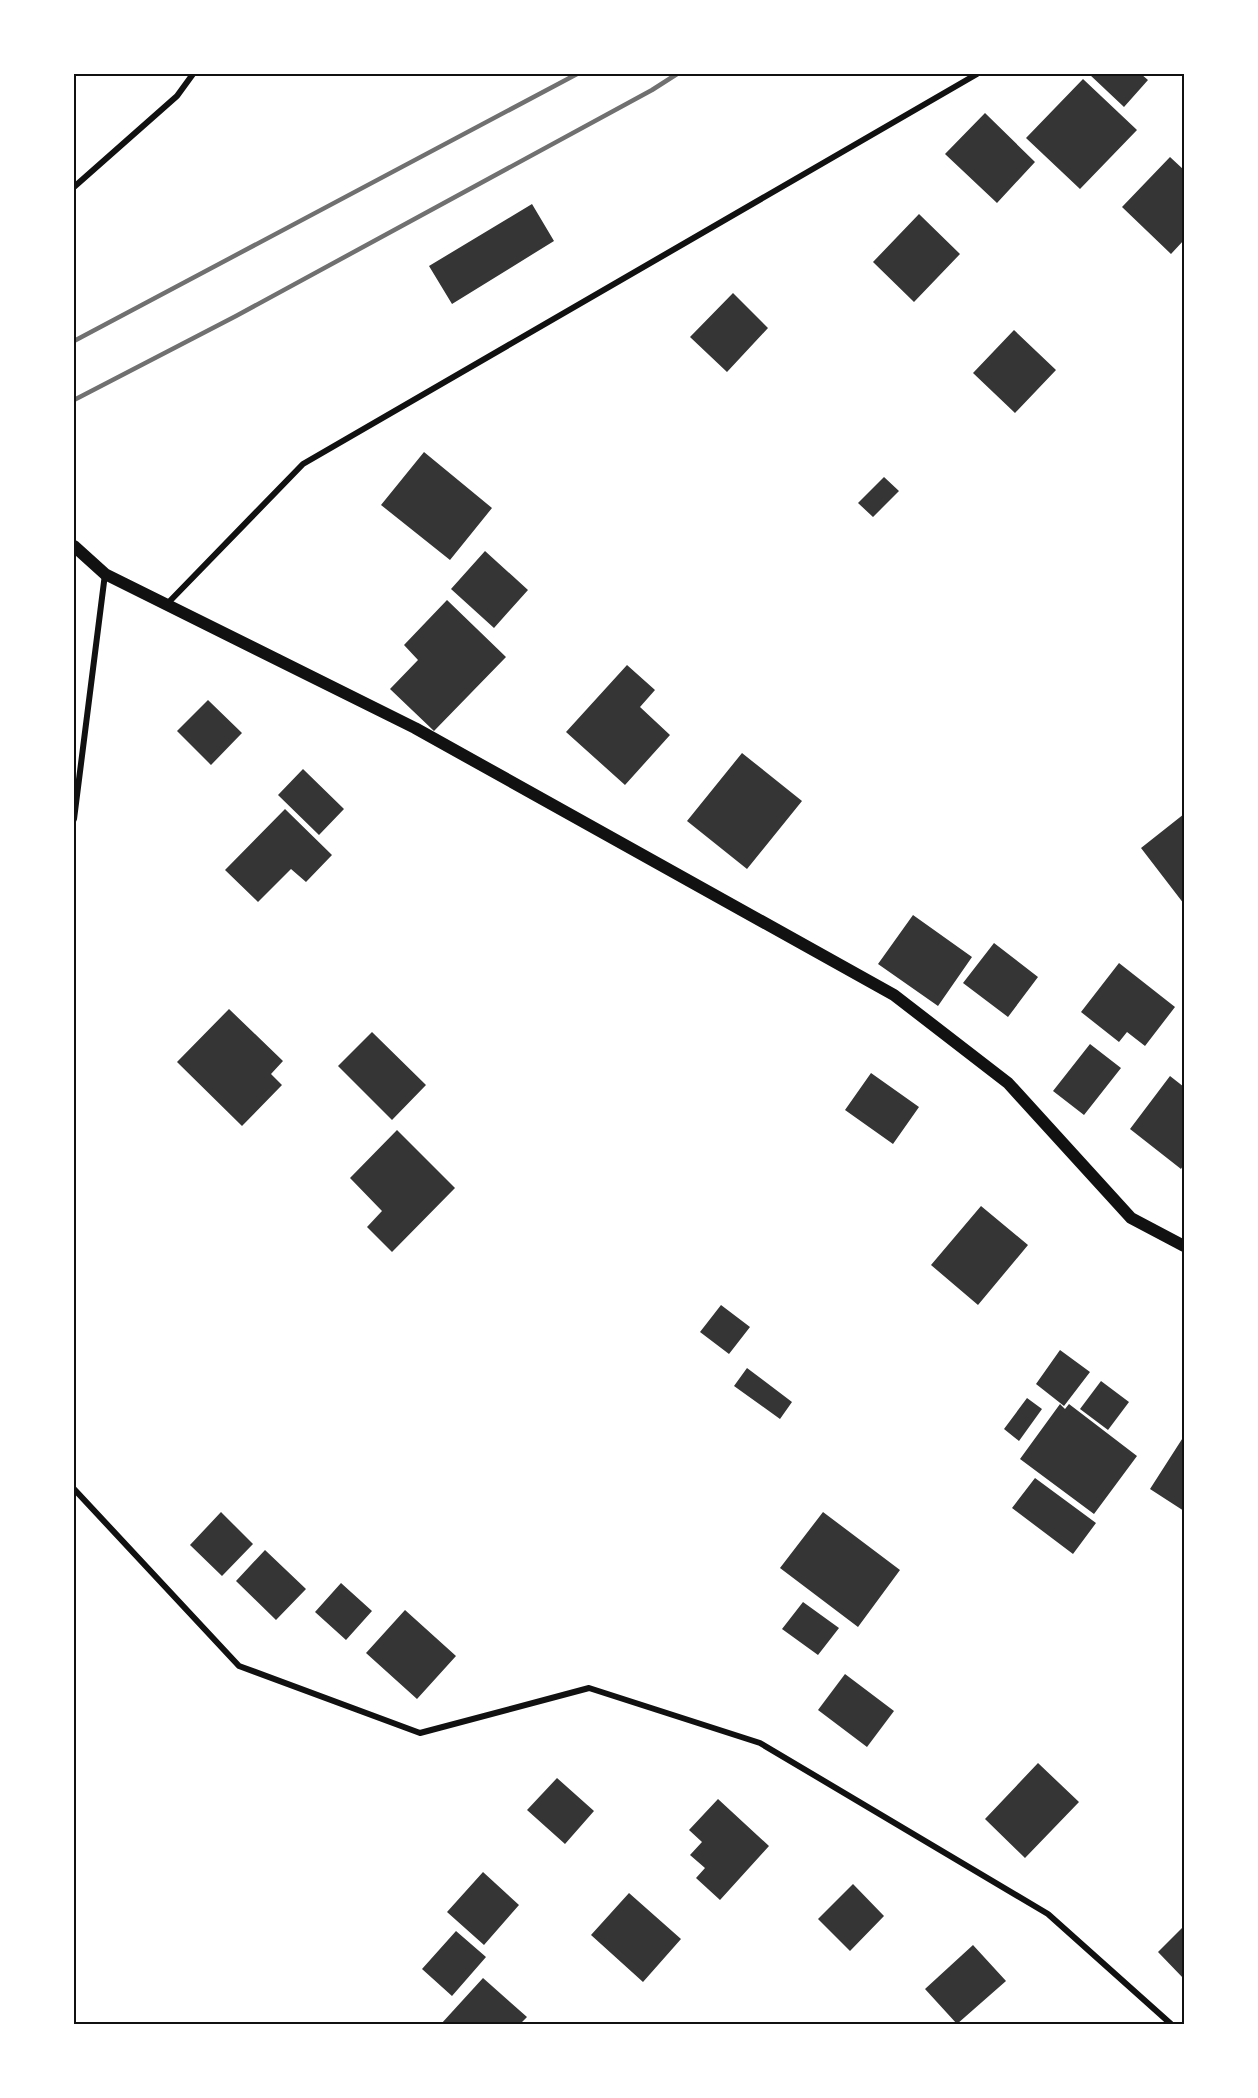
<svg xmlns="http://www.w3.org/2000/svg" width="1258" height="2098" font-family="'Space Grotesk',sans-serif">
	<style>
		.building { fill: #353535 }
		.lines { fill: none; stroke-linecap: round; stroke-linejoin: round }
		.minor { stroke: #111; stroke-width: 6 }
		.secondary { stroke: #111; stroke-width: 12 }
		.rail { stroke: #707070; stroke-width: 4.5 }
		.neatline { fill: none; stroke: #111; stroke-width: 2 }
	</style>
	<rect width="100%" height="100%" fill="#fff"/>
	<!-- building -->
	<path class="building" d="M1089,74H1141L1148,80L1124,107Z
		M1083,79L1137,130L1080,189L1026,138Z
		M985,113L1035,162L997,203L945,154Z
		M1170,157L1184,170V240L1171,254L1122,207Z
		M532,204L554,241L452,304L429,266Z
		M919,214L960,254L914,302L873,262Z
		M733,293L768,328L727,372L690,337Z
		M1014,330L1056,370L1015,413L973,373Z
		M424,452L492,508L450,560L381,505Z
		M884,477L899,491L873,517L858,503Z
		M485,551L528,590L494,628L451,589Z
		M447,600L506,657L434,731L390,689L418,660L404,645Z
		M627,665L655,690L640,707L670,735L625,785L566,732Z
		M208,700L242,733L211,765L177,731Z
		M742,753L802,801L747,869L687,821Z
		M303,769L344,809L319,835L278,795Z
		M285,809L332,855L306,882L291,869L258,902L225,870Z
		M1184,814V904L1141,848Z
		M913,915L972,957L938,1006L878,964Z
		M994,943L1038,977L1008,1017L963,983Z
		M1119,963L1175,1007L1145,1046L1127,1032L1119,1042L1081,1012Z
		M229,1009L283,1061L271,1074L282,1085L242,1126L177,1062Z
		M372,1032L426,1085L392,1120L338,1066Z
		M1090,1044L1121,1068L1084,1115L1053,1091Z
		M871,1073L919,1107L893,1144L845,1110Z
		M1170,1076L1184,1087V1164L1181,1169L1130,1129Z
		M397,1130L455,1188L392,1252L367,1227L382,1211L350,1178Z
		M981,1206L1028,1245L978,1305L931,1265Z
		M721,1305L750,1327L729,1354L700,1332Z
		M1060,1350L1090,1372L1064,1406L1036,1384Z
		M747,1368L792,1402L780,1419L734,1386Z
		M1101,1381L1129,1402L1108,1430L1080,1409Z
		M1027,1398L1042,1409L1019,1441L1004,1429Z
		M1060,1404L1065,1409L1069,1404L1137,1456L1094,1514L1020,1459Z
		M1184,1436V1511L1150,1489Z
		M1035,1478L1096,1523L1073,1554L1012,1508Z
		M221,1512L253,1544L222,1576L190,1545Z
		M823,1512L900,1570L858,1627L780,1568Z
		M265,1550L306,1589L276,1620L236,1581Z
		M341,1583L372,1611L346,1640L315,1612Z
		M803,1602L839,1628L818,1655L782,1629Z
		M405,1610L456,1656L417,1699L366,1653Z
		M845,1674L894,1711L867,1747L818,1710Z
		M1038,1763L1079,1802L1025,1858L985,1819Z
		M557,1778L594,1811L565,1844L527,1810Z
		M718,1799L769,1846L720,1900L696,1878L705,1868L690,1855L702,1842L689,1830Z
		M483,1872L519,1905L484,1945L447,1912Z
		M853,1884L884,1916L850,1951L818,1919Z
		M629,1893L681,1939L643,1982L591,1935Z
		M1184,1926V1979L1158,1952Z
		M456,1931L486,1957L452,1996L422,1969Z
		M973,1945L1006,1981L957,2024L925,1989Z
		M483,1978L527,2017L520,2024H441Z"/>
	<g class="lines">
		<!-- minor -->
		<path class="minor" d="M74,187L177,96L193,74
			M167,604L303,464L977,74
			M74,819L105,574
			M74,1489L239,1666L420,1733L589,1688L760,1743L1048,1914L1171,2024"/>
		<!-- secondary -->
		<path class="secondary" d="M74,546L105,574L415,728L894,995L1008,1083L1131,1218L1184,1246"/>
		<!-- rail -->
		<path class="rail" d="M74,341L577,74
			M74,400L236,316L652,90L677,74"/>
	</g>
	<!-- border -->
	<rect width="1258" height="2098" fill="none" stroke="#ffffff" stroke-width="150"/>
	<rect x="75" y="75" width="1108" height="1948" class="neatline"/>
</svg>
